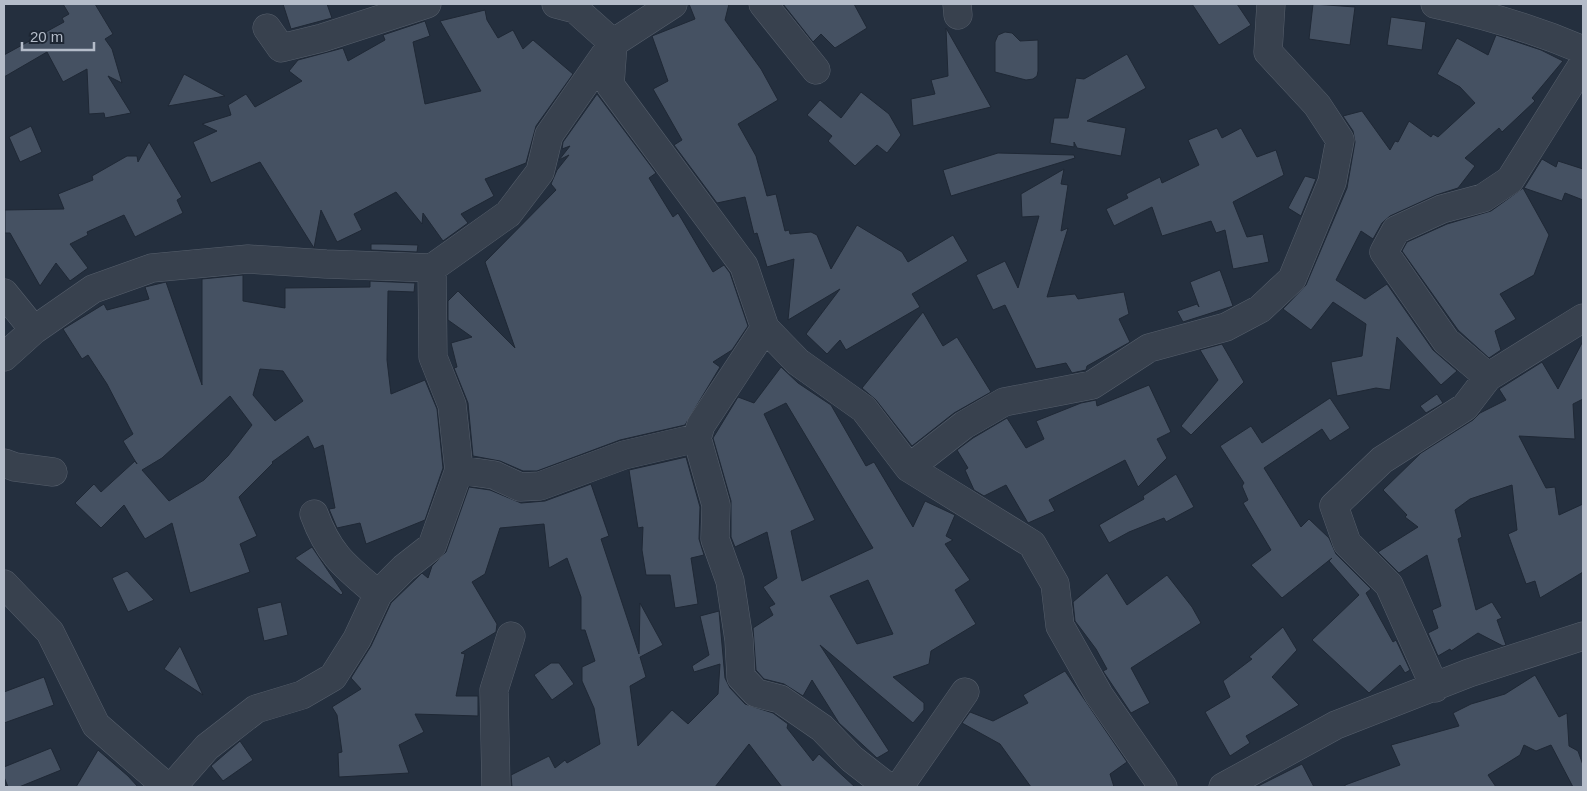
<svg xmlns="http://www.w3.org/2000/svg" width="1587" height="791" font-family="Helvetica,sans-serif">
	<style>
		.building { fill: #455162; stroke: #1f2835; fill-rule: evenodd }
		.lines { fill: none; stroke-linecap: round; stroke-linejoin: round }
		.minor-casing { stroke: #565f6c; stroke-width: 29 }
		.minor { stroke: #38414e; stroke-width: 28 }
	</style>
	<rect width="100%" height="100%" fill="#242f3e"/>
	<!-- building -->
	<path class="building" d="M63,4H95L113,34L105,39L112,49L122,83L108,76L131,113L105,118L104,113L89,114L87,69L63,82L47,52L4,77V55L64,22L62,18L69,14Z
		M283,4H327L332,18L291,29Z
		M689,4H729L725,20L761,69L778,100L738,124L756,156L767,196L776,194L785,231L789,230L790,234L811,232L817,235L831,269L857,225L902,252L908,262L953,235L968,261L912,294L920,307L846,350L840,340L827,354L806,334L840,289L788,320L794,259L767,267L757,233L754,234L745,197L717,203L674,145L682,140L653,89L668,81L652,36L695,19Z
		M783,4H854L867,28L835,48L821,34L813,42Z
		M1192,4H1237L1251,25L1219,45Z
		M1313,4L1355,7L1350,45L1309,39Z
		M485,10L487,20L498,38L513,30L523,49L533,40L573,74L536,126L526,163L485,179L494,196L461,214L468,223L443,241L423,213L422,224L396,192L354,214L362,230L337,242L321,210L314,248L260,162L211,183L193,142L217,131L202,124L231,115L228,105L246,94L255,107L302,81L289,71L298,60L343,48L348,61L385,40L383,35L425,21L430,36L413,42L425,104L481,91L440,21Z
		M1391,17L1426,22L1422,50L1387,45Z
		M946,28L991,107L913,126L911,99L935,94L931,80L948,76Z
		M1005,32L1012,33L1020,41L1038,40V71L1037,76L1033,79L1026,80L995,72V42L998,35Z
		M1496,35L1541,50L1563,61L1532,98L1535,101L1502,132L1499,128L1465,158L1475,166L1458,188L1436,195L1390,216L1382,223L1373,239L1361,231L1336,280L1365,299L1387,284L1433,350L1457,371L1441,385L1397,337L1390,390L1376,388L1337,396L1331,362L1362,356L1366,324L1333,302L1311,330L1283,309L1306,285L1347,188L1355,142L1353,131L1343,116L1362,111L1390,150L1395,141L1398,142L1409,121L1431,137L1433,134L1438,137L1475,103L1460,87L1437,74L1457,38L1488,55Z
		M1127,54L1146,88L1087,121L1126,128L1121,156L1077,148L1074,142V147L1050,143L1054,118H1068L1076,78L1084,79Z
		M184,74L225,96L168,106Z
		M861,92L889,114L901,135L887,153L877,145L855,166L828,141L832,136L807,115L820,100L841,118Z
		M597,94L656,173L649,178L673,217L678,213L713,272L724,265L730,273L748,326L732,350L713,362L720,367L685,425L620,440L537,471H523L500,461L473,456L468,403L454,368L457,367L451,343L472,337L448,320V301L458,291L515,348L485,262L556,190L551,184L557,170L569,155L559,160L570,146L562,149L563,142Z
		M31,126L42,152L20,162L9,137Z
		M1217,128L1222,138L1241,128L1257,157L1276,150L1284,175L1233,202L1247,237L1263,234L1269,262L1233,269L1225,230L1216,233L1211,221L1162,236L1152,207L1114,226L1106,209L1128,198L1126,194L1160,177L1162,183L1199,165L1188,140Z
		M149,142L182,197L177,200L183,213L135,237L124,215L87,232L88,235L70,244L88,268L70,281L56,263L40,286L10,233H5V210L64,209L58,194L93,180L92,176L127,156H137L138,162Z
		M998,153L1074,155L1075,158L951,196L943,170Z
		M1542,159L1556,167L1558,161L1583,169V200L1565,193L1562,201L1524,188Z
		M1064,169L1061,184L1068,185L1061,231L1068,228L1047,297L1075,294L1078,299L1124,292L1129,314L1119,319L1130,342L1087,366L1086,370L1072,373L1066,363L1036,369L1005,305L993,310L976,275L1005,261L1018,288L1039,216L1022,217L1021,194Z
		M1305,176L1316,179L1301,216L1288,208Z
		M1523,188L1549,235L1534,275L1500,294L1516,319L1495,331L1501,350L1489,358L1458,330L1402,251L1407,242L1447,224L1491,211Z
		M371,244H386L418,245L417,252L371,250Z
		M1220,270L1233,306L1183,322L1177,311L1197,304L1199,307L1190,282Z
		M243,275V301L285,308V288L370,287V281L415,283L414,292L388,291L387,360L391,394L425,380L437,409L443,468L425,520L366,544L360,523L337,528L329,509L335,508L323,445L314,449L308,436L272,462L273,463L239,497L257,536L240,544L250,572L190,593L172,523L145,539L124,505L101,528L75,503L94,484L101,492L135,461L137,464L123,441L133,434L107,384L88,355L82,359L63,329L104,304L107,310L149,299L145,287L166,282L202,385V279ZM260,369L283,371L303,401L275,421L253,395ZM230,396L252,425L228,456L204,480L169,501L142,470L162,458Z
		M923,312L943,346L957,337L991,392L954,413L912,446L876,400L862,388Z
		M1583,341V399L1573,404L1575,439L1519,436L1546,488L1555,487L1559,515L1583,504V572L1540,598L1535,581L1526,584L1508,534L1517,530L1512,485L1470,499L1455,510L1462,537L1458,539L1476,610L1492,602L1502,618L1497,620L1506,645L1503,646L1478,633L1451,651L1450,649L1438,656L1428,633L1438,628L1432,610L1441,606L1427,555L1399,573L1378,552L1418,527L1405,517L1407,515L1383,490L1421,453L1473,420L1480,413L1506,400L1499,389L1542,362L1558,389Z
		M1222,344L1244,382L1191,435L1181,426L1218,380L1200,350Z
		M781,367L798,383L831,405L866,466L874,462L913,527L925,501L955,515L946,536L953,540L945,544L970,580L955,590L976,624L931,651L929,664L893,677L924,703V710L913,723L820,645L889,751L877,758L839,723L812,680L803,696L784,684L764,679L756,670L753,628L773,615L769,607L775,604L763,587L777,578L767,532L735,547L731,537V501L713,438L738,397L754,403ZM786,403L873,548L802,581L791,531L815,520L764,414ZM868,580L893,634L857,644L830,596Z
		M1149,385L1171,432L1157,439L1167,458L1138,487L1125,460L1049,500L1055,511L1028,523L1006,485L984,496L974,490L965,470L968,468L957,450L973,438L1007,418L1026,448L1044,439L1036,421L1081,403L1096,400L1097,406Z
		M1437,394L1443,403L1426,413L1420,406Z
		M1330,398L1350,428L1330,441L1322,429L1264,468L1301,527L1309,519L1329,538L1336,554L1371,589L1366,593L1393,642L1396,640L1410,670L1405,673L1400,665L1369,693L1312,640L1359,595L1329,561L1332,558L1282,598L1251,565L1271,550L1243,503L1248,500L1242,486L1244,483L1220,446L1251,426L1262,443Z
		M686,457L700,507L699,539L704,555L691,558L698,604L675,608L670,575H646L642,550L643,527L638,528L629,470Z
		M1176,474L1194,507L1166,522L1164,518L1129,532L1109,543L1099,525L1144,499L1143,496Z
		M591,484L609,536L601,539L639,654L640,603L663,645L640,657L646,677L630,686L638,746L672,710L688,724L718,694L720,664L694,672L692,666L709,655L700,616L719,611L725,678L730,688L745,704L773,713L788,724L787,728L813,761L819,754L855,787H782L749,744L715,787H512L511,775L549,756L555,768L565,760L567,763L600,744L594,708L582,681V667L595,661L585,630H581V597L567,558L549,568L544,524L500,528L485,574L472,582L497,624L496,632L461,653L465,654L456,696H478V716L415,714L424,732L399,745L409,773L339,777L338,753L342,752L337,715L332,707L361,689L351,678L371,646L391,603L422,573L428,578L432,566L446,552L469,487L490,490L521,503L545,501Z
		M312,547L343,593L341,595L295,558Z
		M127,571L154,600L128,612L112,578Z
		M1107,573L1127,605L1167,575L1192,607L1201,623L1131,668L1150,703L1131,713L1103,671L1107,669L1096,649L1075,621L1073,602Z
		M281,602L288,635L264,641L257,608Z
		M1283,627L1297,650L1272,677L1299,705L1246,736L1250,743L1230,756L1205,712L1230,697L1223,681L1252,659L1249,657Z
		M180,646L203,695L164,669Z
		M551,663H559L574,684L552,700L534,675Z
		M1065,671L1127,762L1110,774L1114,787H1031L1000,744L962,723L970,712L993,721L1028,703L1023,695Z
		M1535,675L1559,717L1567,713L1569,746L1578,751L1583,765V787H1573L1551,745L1536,751L1524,745L1520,755L1488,775L1496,787H1345V785L1400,765L1391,745L1459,726L1453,713L1471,704L1505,694Z
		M44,677L54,705L4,723V692Z
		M240,741L253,760L223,781L211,766Z
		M51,748L61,770L19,787H8L4,777V767Z
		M98,750L128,776L138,787H76Z
		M1302,764L1314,787H1256Z"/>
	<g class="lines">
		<defs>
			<path id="minor" d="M556,4L575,9L613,43
				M763,4L816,70
				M957,4L958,15
				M1435,4C1487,15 1534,29 1583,50
				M267,28L281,48L322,38L427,4
				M613,44L610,85L744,266L765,328L701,425L697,438
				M4,293L34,330
				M765,328L798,362L864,409L909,468
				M4,357L34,330L93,289L152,268L248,259L326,264L432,268L508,214L540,172L549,135L613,43L673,4
				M1488,377L1446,341L1384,252L1396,230L1442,209L1483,198L1510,180L1583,64
				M4,463L15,467L53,472
				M459,470L494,475L520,487L540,486L624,455L697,438L716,505L715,539L730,581L739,640L741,677L756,693L780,699L822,728L852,759L888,787
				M314,514C329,555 346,567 378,594
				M4,584L50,632L96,725L167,787
				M1435,688L1389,585L1347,543L1334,506L1382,460L1465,407L1488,377L1583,318
				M172,787L207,747L256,709L302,695L333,677L357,639L378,594L404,568L432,546L459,470L452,405L433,357L432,268
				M496,787L494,690L511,636
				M899,787L965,692
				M1163,787L1099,695L1060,626L1055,584L1032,544L909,468L964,425L1004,402L1092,385L1149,348L1226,327L1260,309L1292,279L1332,182L1340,140L1317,105L1268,52L1271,4
				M1223,787L1336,725L1469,673L1583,636"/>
		</defs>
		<!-- minor casing -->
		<use href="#minor" class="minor-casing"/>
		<!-- minor -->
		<use href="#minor" class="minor"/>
	</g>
	<!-- border -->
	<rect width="1587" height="791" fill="none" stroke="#b4bcc9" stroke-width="10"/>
	<!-- scale -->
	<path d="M22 42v8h72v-8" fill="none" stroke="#b4bcc9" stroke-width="2.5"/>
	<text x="30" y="42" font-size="15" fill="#b4bcc9" stroke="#1d2633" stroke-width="4" paint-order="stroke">20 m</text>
</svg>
